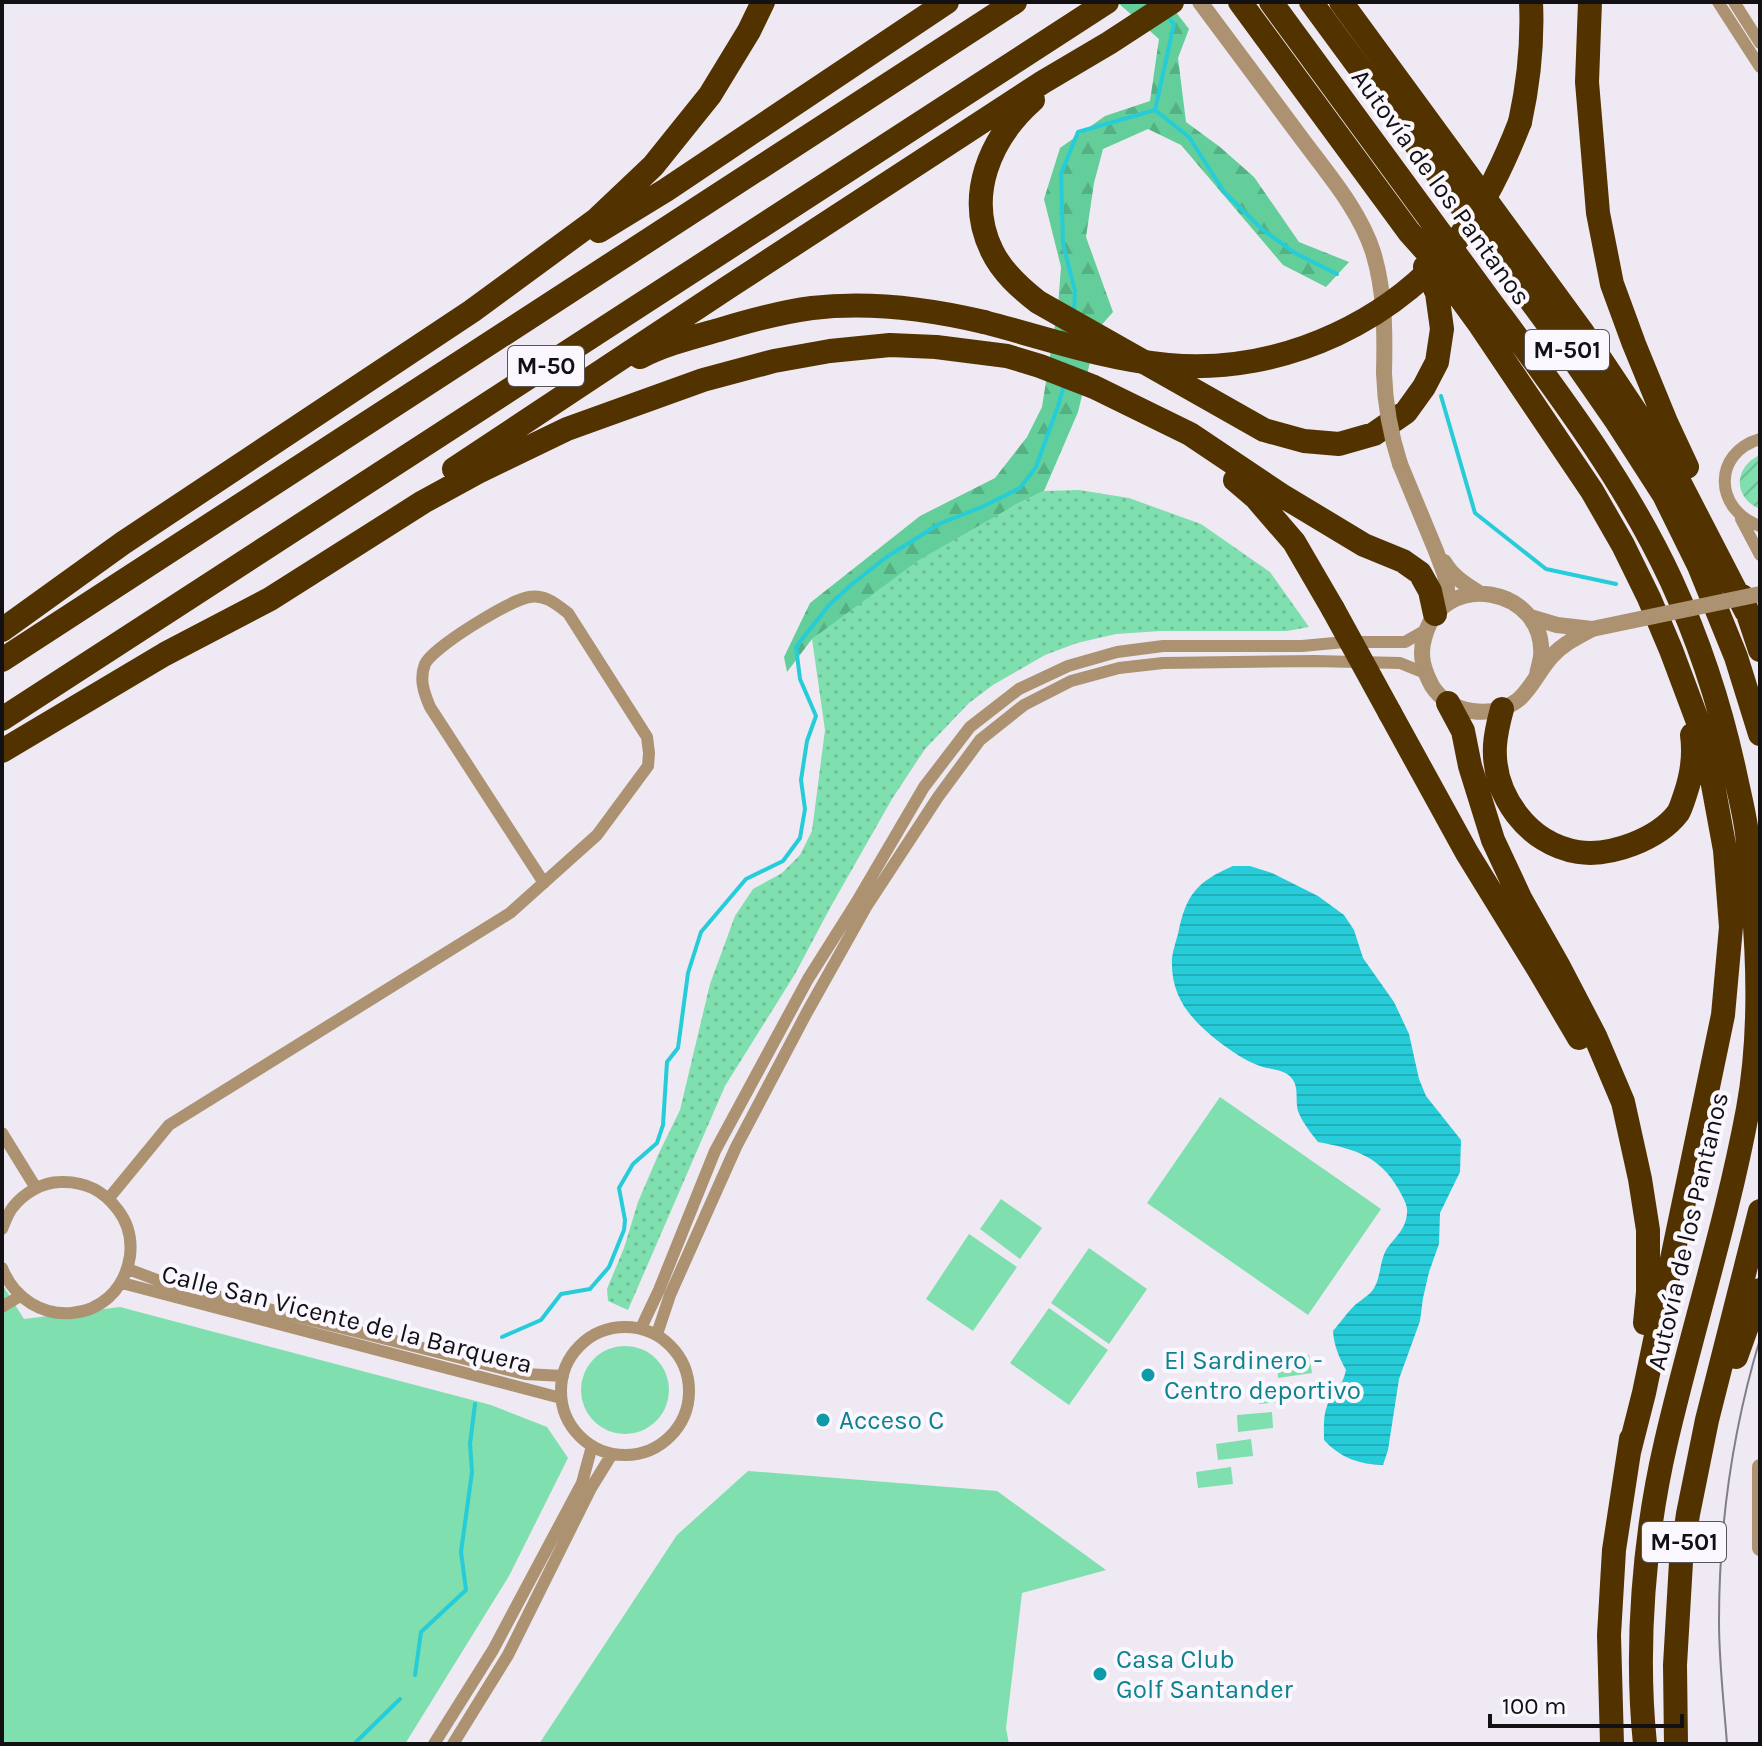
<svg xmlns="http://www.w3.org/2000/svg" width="1762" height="1746" font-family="Karla,sans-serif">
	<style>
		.grass { fill: #7fdfae }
		.forest { fill: url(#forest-firs) }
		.park { fill: url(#park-dots) }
		.garden { fill: url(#garden-furrows) }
		.water { fill: url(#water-rules) }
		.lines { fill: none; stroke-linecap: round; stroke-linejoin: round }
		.stream { stroke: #26ccd7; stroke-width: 4 }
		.minor { stroke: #ac9270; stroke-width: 12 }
		.tertiary { stroke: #ac9270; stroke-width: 16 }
		.motorway { stroke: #523300; stroke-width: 24 }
		.tram { stroke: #817e84; stroke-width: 2 }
		.tertiary-bridge { stroke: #ac9270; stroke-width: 16 }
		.motorway-bridge { stroke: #523300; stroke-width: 24 }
		.culture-dot { fill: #0f9aa8; stroke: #fbf7ff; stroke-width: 3 }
		.labels { text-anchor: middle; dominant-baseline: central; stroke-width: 8; stroke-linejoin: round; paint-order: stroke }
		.shield { fill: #fbf7ff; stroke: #58555a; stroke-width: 2 }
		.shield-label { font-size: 24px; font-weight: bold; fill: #121013 }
		.street-label { font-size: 26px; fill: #121013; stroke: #fbf7ff }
		.culture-label { font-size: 26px; fill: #0d838f; stroke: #fbf7ff; text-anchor: start }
	</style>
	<defs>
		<pattern id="forest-firs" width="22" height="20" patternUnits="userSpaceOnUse" patternTransform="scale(2)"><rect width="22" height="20" fill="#63ce99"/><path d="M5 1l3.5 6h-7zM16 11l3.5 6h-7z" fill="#55b083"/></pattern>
		<pattern id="park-dots" width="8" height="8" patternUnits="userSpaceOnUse" patternTransform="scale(2)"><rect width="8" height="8" fill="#7fdfae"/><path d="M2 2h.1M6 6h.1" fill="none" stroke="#6dbe95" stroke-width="1.8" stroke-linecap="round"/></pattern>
		<pattern id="garden-furrows" width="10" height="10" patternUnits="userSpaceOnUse" patternTransform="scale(2)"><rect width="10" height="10" fill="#7fdfae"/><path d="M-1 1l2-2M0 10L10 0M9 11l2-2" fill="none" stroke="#6dbe95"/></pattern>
		<pattern id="water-rules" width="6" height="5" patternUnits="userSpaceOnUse" patternTransform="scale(2)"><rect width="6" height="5" fill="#26ccd7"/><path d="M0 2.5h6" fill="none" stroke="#21aeb8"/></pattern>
	</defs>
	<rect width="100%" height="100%" fill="#eee9f3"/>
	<!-- grass -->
	<path class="grass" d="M1220,1097L1381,1209L1308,1315L1147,1203Z
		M1001,1199L1042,1228L1020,1259L980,1229Z
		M969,1234L1017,1267L973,1331L926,1299Z
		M1089,1248L1147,1289L1109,1344L1051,1303Z
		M2,1284L24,1319L120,1307L491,1405L547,1427L568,1458L509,1576L405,1744H2Z
		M1049,1308L1108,1350L1069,1405L1010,1363Z
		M581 1390a44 44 0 1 1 88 0a44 44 0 1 1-88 0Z
		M1309,1355L1312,1373L1278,1378L1277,1360Z
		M1291,1383L1292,1401L1259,1404L1257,1387Z
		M1272,1412L1273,1428L1238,1432L1237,1415Z
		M1251,1439L1253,1456L1218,1460L1216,1444Z
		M1231,1467L1233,1484L1198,1488L1196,1472Z
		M748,1471L997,1491L1106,1570L1022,1593L1006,1728L1009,1744H539L677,1535Z"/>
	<!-- forest -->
	<path class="forest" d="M1117,2H1168L1189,29L1178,58L1186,122L1220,147L1254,177L1299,242L1349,262L1326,287L1283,265L1181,145L1148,129L1103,149L1094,183L1086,237L1113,312L1098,329L1078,412L1044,491L1015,505L812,639L787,672L784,657L810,603L920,516L995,478L1027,437L1042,407L1058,306L1061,267L1044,199L1060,148L1105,116L1150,101L1159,39Z"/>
	<!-- park -->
	<path class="park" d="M1079,490L1129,498L1201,524L1270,572L1309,627L1287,631H1161L1116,634L1077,643L1045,655L993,685L969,703L925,749L892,799L830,908L795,974L725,1086L628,1310L608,1301L607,1289L624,1248L638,1202L659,1153L680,1110L710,984L735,916L753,889L782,873L800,855L812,831L825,730L812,639L919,560L1015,505L1044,491Z"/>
	<!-- garden -->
	<path class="garden" d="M1760,455V509C1733,498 1733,467 1760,455Z"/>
	<!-- water -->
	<path class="water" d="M1233,866H1250L1272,873L1318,896L1344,915L1354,930L1363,958L1394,1002L1409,1034L1419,1079L1426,1096L1461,1140L1460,1172L1440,1213L1439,1244L1429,1272L1423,1298L1420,1321L1399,1379L1388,1450L1383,1465C1360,1465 1339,1457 1324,1440C1324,1429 1323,1416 1327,1406C1333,1390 1342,1389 1346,1370C1339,1357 1334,1346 1333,1331C1340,1323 1346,1314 1353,1307C1359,1301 1367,1297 1372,1291C1381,1280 1379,1263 1386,1250C1394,1238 1406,1230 1407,1213C1408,1205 1403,1198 1399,1190C1380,1156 1355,1149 1318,1142C1311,1133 1302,1122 1298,1111C1295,1101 1299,1089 1293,1080C1286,1069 1271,1070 1260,1066C1245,1061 1230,1050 1218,1041C1190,1019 1170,996 1172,958C1173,950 1176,941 1178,934C1186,895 1196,882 1233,866Z"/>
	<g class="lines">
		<!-- stream -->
		<path class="stream" d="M1166,15L1174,24L1155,110L1189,137L1224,192L1263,230L1295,253L1337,274
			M1074,313L1075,291L1063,244L1061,174L1078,132L1155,110
			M1441,396L1475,513L1546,569L1616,584
			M502,1337L541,1320L561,1294L590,1289L609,1267L624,1230L625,1220L619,1188L633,1164L657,1143L663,1125L667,1062L678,1048L688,973L701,932L746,879L783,861L800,838L805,809L801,780L807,741L816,716L800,679L796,647L829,605L852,584L888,556L941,523L982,507L1020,488L1036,467L1058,406L1064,385
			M415,1675L421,1632L466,1590L461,1552L472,1472L470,1444L475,1404
			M354,1744L400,1699"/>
		<!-- minor -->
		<path class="minor" d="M1718,2L1760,67
			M1734,2L1760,43
			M1760,439C1712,453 1714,510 1760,526
			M1741,519L1760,555
			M2,1133L36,1188
			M109,1198L169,1125L510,913L597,835L648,766L649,753L647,737L568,613C556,604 545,594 529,597C510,600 433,647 425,664C419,679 424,693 430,707L544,883
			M2,1229C5,1222 8,1213 13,1207C24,1193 43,1182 60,1182C85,1181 103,1190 118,1210C128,1223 132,1239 130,1256C119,1327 28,1333 2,1268
			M128,1269L165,1283L525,1374L563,1376
			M122,1283L561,1398
			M2,1307L20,1296
			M561 1391a64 64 0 1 1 128 0a64 64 0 1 1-128 0Z
			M641,1328L659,1290L715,1151L808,979L856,903L924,787L970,727L1019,689L1068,666L1117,652L1163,646H1302L1345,642H1405L1426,630
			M657,1334L670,1295L736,1147L806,1014L866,907L938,797L980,740L1024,705L1071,681L1119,668L1163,663L1314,661L1400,663L1425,673
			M434,1744L493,1650L582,1483L592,1446
			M453,1744L508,1655L591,1488L612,1454"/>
		<!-- tertiary -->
		<path class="tertiary" d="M1200,2C1234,47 1268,93 1302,139C1328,174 1360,211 1373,252C1385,291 1385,333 1384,373
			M1400,464L1436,551L1445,575L1447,589L1443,606
			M1444,562C1452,576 1465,584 1479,593
			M1530,617L1557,625L1592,629
			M1537,675C1538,669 1540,663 1541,657C1547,587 1441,567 1424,639C1419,656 1424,671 1432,686C1450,714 1492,720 1518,700C1532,688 1539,670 1552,656C1563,644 1577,637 1592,629
			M1760,1467V1548"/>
		<!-- motorway -->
		<path class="motorway" d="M1240,2L1409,232L1426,251L1480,325L1592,491L1623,545L1649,598L1671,650L1698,722L1711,774L1725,850L1731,927L1723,1015L1644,1393L1629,1452
			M1271,2C1344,102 1417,201 1490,301C1556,390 1624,479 1671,580C1700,643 1722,711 1736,778C1740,797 1745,816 1747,834C1750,856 1751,879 1753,901C1759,968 1760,1043 1748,1109C1727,1222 1692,1330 1666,1442C1644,1536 1635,1647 1645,1744
			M1311,2L1567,350L1617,422L1664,495L1699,566L1736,657L1760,734
			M1341,2L1581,330L1669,462L1746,611
			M1590,2L1587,82L1598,213L1612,284L1634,344L1666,422L1687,467
			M1033,100C990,138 965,196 992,251C1002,272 1020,288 1038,302L1264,430L1304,441L1339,444L1374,434L1406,412L1424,387L1437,362L1442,329L1437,293L1425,267
			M1520,122C1529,81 1533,45 1531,2
			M599,231L666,190L947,2
			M640,357C665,344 694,337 722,329C752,320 781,312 812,308C870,301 929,309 984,322
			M454,469L727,288L1043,82L1109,43L1172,2
			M1235,480L1256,498L1294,542L1333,609
			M1742,596L1760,650
			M2,630L123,543L472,311L596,220L653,166L710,95L749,31L763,2
			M2,660L1015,2
			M1448,703L1463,731L1470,766L1493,840L1521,900L1559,967L1595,1036L1623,1102L1640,1179L1648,1230V1292L1645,1323
			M1502,709C1499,720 1496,732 1495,745C1492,795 1528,844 1578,852C1611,857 1658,839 1678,813C1681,808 1683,801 1685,795C1692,775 1695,757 1692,735
			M1390,713L1467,853L1539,970L1579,1038
			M2,719L1107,2
			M2,751L165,654L270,599L423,502L478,472L567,429L703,380L774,361L830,351L890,345L936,347L1007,356L1040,366L1094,387L1190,434L1281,495L1364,545L1403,561L1420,573L1430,591L1435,614
			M1736,1357L1760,1290
			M1612,1744L1609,1635L1614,1550L1631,1439
			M1676,1744L1675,1665L1681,1562L1688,1514L1707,1420L1760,1211"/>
		<!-- tram -->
		<path class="tram" d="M1727,1744C1724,1703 1719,1663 1719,1622C1719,1525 1732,1432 1760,1339"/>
		<!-- tertiary-bridge -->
		<path class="tertiary-bridge" d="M1384,373C1385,406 1390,433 1400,464
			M1592,629L1760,594"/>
		<!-- motorway-bridge -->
		<path class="motorway-bridge" d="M984,322C1045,338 1105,359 1168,365C1283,375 1402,320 1468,225C1490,193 1506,158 1520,122
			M1333,609L1390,713"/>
	</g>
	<!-- markers -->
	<g class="culture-dot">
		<circle cx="1148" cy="1375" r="8"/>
		<circle cx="823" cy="1420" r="8"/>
		<circle cx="1100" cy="1674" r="8"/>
	</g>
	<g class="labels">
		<!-- shield labels -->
		<g class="shield">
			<rect x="1525" y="330" width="84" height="40" rx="6"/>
			<rect x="508" y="346" width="76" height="40" rx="6"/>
			<rect x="1642" y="1522" width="84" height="40" rx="6"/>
		</g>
		<g class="shield-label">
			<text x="1567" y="350">M-501</text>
			<text x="546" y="366">M-50</text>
			<text x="1684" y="1542">M-501</text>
		</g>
		<!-- street labels -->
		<g class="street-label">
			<text transform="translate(1441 187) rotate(54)">Autovía de los Pantanos</text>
			<text transform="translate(1688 1231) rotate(-77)">Autovía de los Pantanos</text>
			<text transform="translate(347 1319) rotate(14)">Calle San Vicente de la Barquera</text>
		</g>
		<!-- culture labels -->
		<g class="culture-label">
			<text x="1164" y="1360">El Sardinero -<tspan x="1164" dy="30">Centro deportivo</tspan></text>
			<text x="839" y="1420">Acceso C</text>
			<text x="1116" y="1659">Casa Club<tspan x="1116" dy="30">Golf Santander</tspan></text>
		</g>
	</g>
	<!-- border -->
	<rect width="1762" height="1746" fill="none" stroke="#121013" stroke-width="8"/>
	<!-- scale -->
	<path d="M1490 1714v12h192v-12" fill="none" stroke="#121013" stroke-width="4"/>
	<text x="1502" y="1714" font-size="24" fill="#121013" stroke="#fbf7ff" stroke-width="6" paint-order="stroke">100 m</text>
</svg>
